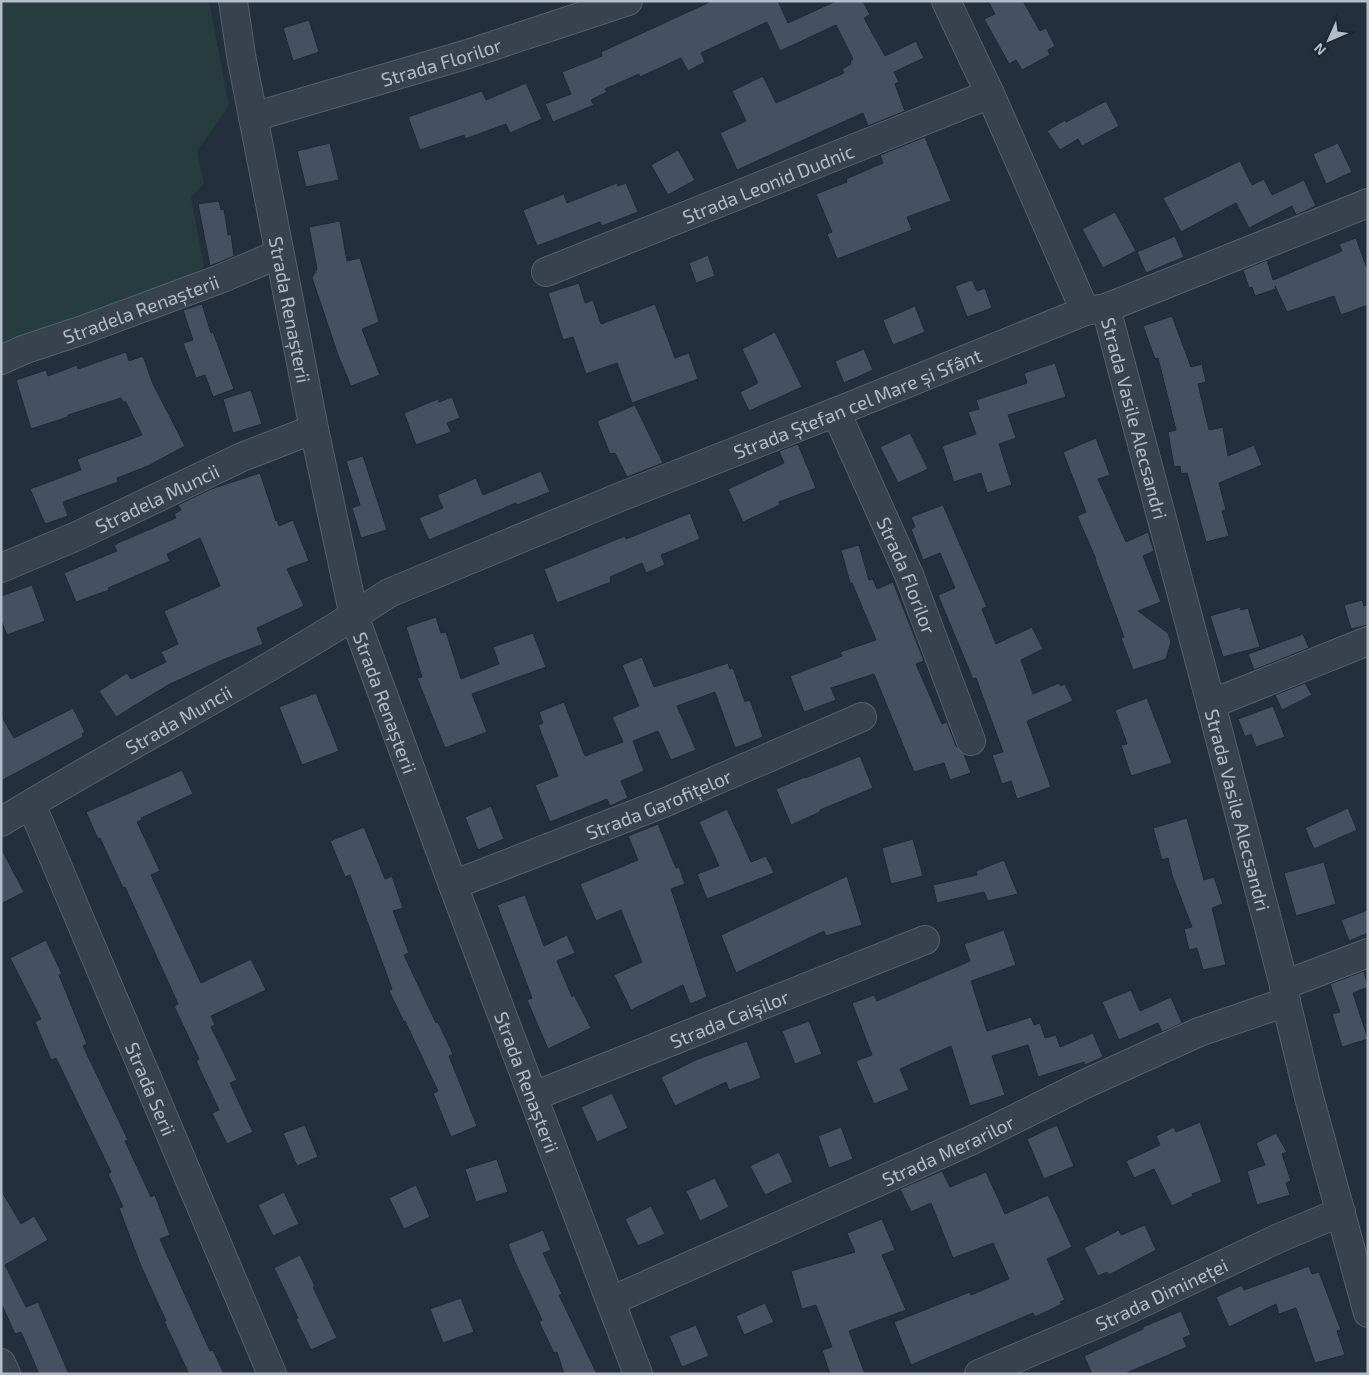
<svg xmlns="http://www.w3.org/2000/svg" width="1369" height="1375" font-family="'Exo 2',sans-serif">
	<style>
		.green { fill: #263c3f }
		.building { fill: #455162; stroke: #1f2835 }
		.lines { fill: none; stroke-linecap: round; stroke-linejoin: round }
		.minor-casing { stroke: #565f6c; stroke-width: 30 }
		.minor { stroke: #38414e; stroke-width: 28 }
		.labels { text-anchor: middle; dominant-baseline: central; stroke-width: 4.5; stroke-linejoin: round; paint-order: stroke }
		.street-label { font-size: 19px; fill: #b4bcc9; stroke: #1d2633 }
	</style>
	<rect width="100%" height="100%" fill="#242f3e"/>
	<!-- green -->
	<path class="green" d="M1,1H209L229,106L197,151L204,183L191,198L204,267L189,278L1,351Z"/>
	<!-- building -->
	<path class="building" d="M712,1H778L788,23L836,1H863L870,15L864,18L885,56L916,41L924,58L894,72L899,82L895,84L905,111L868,126L863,113L737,170L720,133L746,121L732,91L763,76L776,103L844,73L842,69L851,64L850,61L853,59L836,25L780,51L767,22L701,53L705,62L688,71L681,58L640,77L639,74L605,89L607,92L591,100L594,105L553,122L545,104L571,94L562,72L602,56L601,52Z
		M988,1H1023L1040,31L1046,28L1055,46L1048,50L1050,55L1022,70L1016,60L1009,64L984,19L995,14Z
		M309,20L319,52L293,61L283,28Z
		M526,83L542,119L510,133L506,124L465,139L464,135L420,150L408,117L482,91L486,100Z
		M1106,101L1119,126L1082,146L1078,139L1060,150L1047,131L1065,120L1066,122Z
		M925,137L951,201L907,217L912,230L837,259L827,234L832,232L816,194L847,182L846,179L883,163L880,155Z
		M330,143L339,180L306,187L297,151Z
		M1338,143L1352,172L1326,184L1313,154Z
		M678,150L695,180L668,195L651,165Z
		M1240,161L1252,185L1264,179L1272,195L1304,180L1316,206L1296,215L1292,206L1249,228L1236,203L1181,232L1163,198Z
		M617,183L618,186L626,183L638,212L602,226L600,222L537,246L523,210L564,194L567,203Z
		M219,201L221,210L224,209L228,235L231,234L234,256L210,266L198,204Z
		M1115,212L1136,251L1103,268L1082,229Z
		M340,221L347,261L360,258L379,322L362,329L380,375L351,386L338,355L312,278L317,269L309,227Z
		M1175,236L1184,257L1146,273L1137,252Z
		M1356,238L1368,271V305L1341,315L1334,296L1287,312L1275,286L1276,289L1255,296L1252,287L1249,288L1243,270L1267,260L1273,280L1342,251L1339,244Z
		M708,255L715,276L696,283L689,263Z
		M972,280L977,291L985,288L992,308L967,317L955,286Z
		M579,283L585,303L593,300L601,324L655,304L675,358L689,353L698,379L632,403L617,363L586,374L573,337L563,340L548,293Z
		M202,304L211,333L213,332L234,389L213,397L205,375L196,378L183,343L193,340L183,310Z
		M915,306L925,332L893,345L883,320Z
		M1172,316L1191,367L1202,364L1206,382L1198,384L1209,430L1223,427L1228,456L1254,445L1262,465L1219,483L1226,510L1222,511L1229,536L1206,542L1187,473L1181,474L1180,466L1174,467L1168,432L1176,430L1158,358L1155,359L1143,326Z
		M775,332L802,387L749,411L740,392L758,383L742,349Z
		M864,349L873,370L844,383L835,361Z
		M126,352L129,361L143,356L153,384L185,446L148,466L117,478L118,482L63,502L68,516L45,524L30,489L81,470L77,459L142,435L126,402H123L121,398L68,415V417L31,429L16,380L46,370L48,376L77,365L78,369Z
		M1055,363L1066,397L1008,415L1016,438L999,444L1012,485L987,493L981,473L954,482L942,446L976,434L968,412L979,409L976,400L1027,383L1024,373Z
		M251,390L262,424L233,433L223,399Z
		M452,397L460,418L447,423L451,432L416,445L404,413L438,399L439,402Z
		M635,405L663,463L627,477L615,453L610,454L597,421Z
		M910,433L928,469L898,483L880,447Z
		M1096,438L1110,475L1098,479L1126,542L1148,532L1154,551L1143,556L1161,602L1138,611L1168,633L1171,642L1166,659L1133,670L1121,638L1124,637L1095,559H1096L1077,516L1086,512L1063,452Z
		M798,444L816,488L779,502L780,505L743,522L728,489L784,463L779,451Z
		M363,456L387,530L361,538L352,508L360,505L346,461Z
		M541,471L550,492L517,505L516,503L429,540L419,518L443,508L437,495L476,478L483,495Z
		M260,473L276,521L277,520L279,526L293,520L309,561L287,569L304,606L257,628L263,644L220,661L168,685L116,717L99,691L127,673L131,679L166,662L161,652L178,644L164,611L220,586L200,538L167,554L170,561L108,588L109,590L76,602L64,573L117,551L114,546L118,543L176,518L174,514L181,510L178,505L211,489Z
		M943,505L987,607L982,609L996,644L1032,627L1043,649L1021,660L1033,694L1059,683L1061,686L1065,684L1073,701L1027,721L1051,787L1017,799L1011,781L1002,784L992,755L1003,752L976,678L973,679L938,595L955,588L940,553L923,560L911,529L915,527L911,517Z
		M690,513L700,539L661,555L665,565L646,573L642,563L610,577L611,582L557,603L544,569L625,536L626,539Z
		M859,545L869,580L873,579L877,589L893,582L924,661L916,664L942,724L947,722L956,746L964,754L971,773L950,780L944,763L914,772L874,674L831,688L836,700L804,712L790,676L842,656L840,652L876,640L852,583H850L841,550Z
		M32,585L45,621L7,635L1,620V596Z
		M1362,600L1364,606L1368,605V625L1351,629L1344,605Z
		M1240,607L1241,610L1248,608L1260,647L1223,657L1210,616Z
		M436,617L441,633L446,632L461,679L499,664L493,647L533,633L546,667L472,694L487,732L445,748L417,678L422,677L406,627Z
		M1303,634L1309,648L1254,670L1248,654Z
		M642,657L654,687L728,663L730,669L733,668L745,702L750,700L763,737L735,748L715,692L677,706L696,750L671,760L658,731L633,741L644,771L621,781L628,798L610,806L607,799L550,822L535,785L558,776L538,725L543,723L539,712L564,702L585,756L623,742L612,717L639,706L622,665Z
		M1305,683L1312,695L1282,710L1275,695Z
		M316,693L339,751L302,765L279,707Z
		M1147,698L1172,763L1131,776L1121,745L1127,744L1115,710Z
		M1273,706L1285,737L1256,747L1251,734L1245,737L1238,719Z
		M73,708L85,732L82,734L83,737L1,781V715L14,738Z
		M860,756L873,788L820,810V812L791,825L776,789L805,777V778Z
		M182,770L193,794L141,818L142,820L137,822L160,871L151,875L201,983L251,959L266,990L211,1016L215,1025L211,1027L237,1080L230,1083L253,1132L227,1144L212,1113L219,1110L196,1061L199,1059L174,1006L178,1004L125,887L123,888L100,838L98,839L86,812Z
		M491,806L504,839L478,850L465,817Z
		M1348,808L1357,830L1314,849L1305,828Z
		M727,809L751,862L766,856L774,873L707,899L697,874L719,866L699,822Z
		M1187,818L1204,880L1214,877L1223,904L1212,908L1226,965L1203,970L1197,948L1189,950L1184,929L1192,927L1172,875L1168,858L1162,860L1153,828Z
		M658,824L676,868L679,867L685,884L671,889L707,997L690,1004L683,985L631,1010L614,975L642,962L621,910L596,921L580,884L638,860L628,836Z
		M364,827L385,879L392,876L403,908L393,911L409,953L404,955L436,1023L438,1022L453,1054L449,1056L477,1126L451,1137L433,1093L438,1091L405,1021L404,1022L389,991L392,989L350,875L345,877L330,841Z
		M913,839L923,876L891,884L882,848Z
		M1,848L24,892L1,904Z
		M1004,860L1018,894L988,901L984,892L937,903L933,885L977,875L976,871Z
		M1324,862L1336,904L1296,916L1284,873Z
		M847,876L862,925L826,936L824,931L736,973L721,935Z
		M525,895L544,946L567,935L575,953L557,961L572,997L574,995L591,1028L548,1049L527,1000L532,998L497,905Z
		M1368,910V933L1349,941L1341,920Z
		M1004,930L1016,965L971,981L987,1031L1031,1017L1034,1025L1040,1023L1045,1038L1056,1035L1060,1047L1093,1033L1103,1057L1085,1065L1084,1062L1038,1077L1028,1045L992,1056L1005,1095L970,1106L951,1046L900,1069L909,1090L874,1104L856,1061L872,1055L852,1003L874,995L877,1001L970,961L964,944Z
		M46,940L62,974L59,975L87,1044L83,1046L128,1140L125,1141L151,1197L155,1195L170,1235L160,1239L210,1351L213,1350L224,1374H189L164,1321H166L141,1266L119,1208L123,1207L108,1174L111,1172L56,1058L51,1060L35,1022L41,1019L10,958Z
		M1364,971L1368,987L1353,993L1368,1039L1342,1047L1332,1014L1340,1012L1330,984Z
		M1131,990L1140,1011L1171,997L1182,1023L1162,1032L1158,1023L1119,1040L1102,1002Z
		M809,1021L822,1054L795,1064L782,1031Z
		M747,1041L761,1078L729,1090L726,1082L675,1106L661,1077L698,1059Z
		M612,1093L628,1128L597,1142L581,1107Z
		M1200,1122L1222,1182L1192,1194L1193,1196L1172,1206L1154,1169L1134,1178L1126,1161L1160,1145L1156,1136L1174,1127L1176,1132Z
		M305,1125L318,1157L297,1166L283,1133Z
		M1057,1125L1074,1166L1044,1179L1027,1139Z
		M841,1127L853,1159L829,1168L818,1136Z
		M1276,1133L1287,1152L1282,1154L1291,1181L1286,1183L1290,1195L1257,1205L1247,1171L1265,1165L1256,1143Z
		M779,1152L793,1182L765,1195L750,1166Z
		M497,1159L508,1192L476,1202L465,1169Z
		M942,1171L950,1187L986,1172L1005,1214L1048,1195L1072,1247L1047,1259L1065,1300L1060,1302L1062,1304L1035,1317L1033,1313L911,1365L894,1322L970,1292L971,1295L1009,1279L993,1243L953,1258L931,1203L911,1212L900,1189Z
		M715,1178L729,1207L700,1221L686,1191Z
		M416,1185L430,1217L404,1229L389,1198Z
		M1,1190L21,1224L34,1216L48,1240L5,1265L26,1307L38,1302L69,1374H39L21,1332L15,1334L1,1303Z
		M284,1192L299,1224L273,1236L258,1205Z
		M651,1206L665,1234L638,1246L625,1219Z
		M882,1219L895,1250L882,1255L906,1310L849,1331L865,1374H830L822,1350L832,1347L816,1305L802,1309L791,1271L855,1252L847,1233Z
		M1145,1225L1156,1250L1109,1275L1107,1272L1098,1276L1084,1248L1119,1230L1121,1235Z
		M543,1230L551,1250L543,1253L562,1294L559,1295L597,1374H564L557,1352L554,1353L539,1322L542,1320L514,1260L508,1244Z
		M300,1255L315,1286L313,1287L337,1338L311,1350L296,1319L298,1318L274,1268Z
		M1309,1266L1312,1274L1319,1272L1341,1330L1337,1331L1345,1355L1315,1363L1296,1308L1279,1314L1276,1304L1229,1327L1216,1297L1242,1285L1244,1290Z
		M461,1298L474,1332L443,1343L430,1309Z
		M765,1303L774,1322L744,1335L736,1316Z
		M1181,1311L1191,1335L1183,1338L1187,1347L1124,1374H1092L1084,1356L1143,1329V1327Z
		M696,1325L709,1356L682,1367L669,1336Z"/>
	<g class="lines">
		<defs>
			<g id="minor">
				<path id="s1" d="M233,1L241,55L314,429L354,616L453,885L638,1374"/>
				<path d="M946,1L990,94L1085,311"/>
				<path id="s2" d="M253,117L468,54L628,1"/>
				<path id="s3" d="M546,272L990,94"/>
				<path id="s4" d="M1106,308L1211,704L1284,985L1286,1002L1309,1097L1368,1313"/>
				<path id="s5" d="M1,360L23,350L80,331L220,279L279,254"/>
				<path id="s6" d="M836,412L909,575L971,741"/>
				<path id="s7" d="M1,568L77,536L242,457L314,429"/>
				<path d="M1211,704L1368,641"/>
				<path id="s8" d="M31,804L272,1374"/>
				<path id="s9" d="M1,822C129,743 263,676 389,593L620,497L836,412L1085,311L1106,308L1368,203"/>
				<path id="s10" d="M453,885L666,802L862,717"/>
				<path d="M1284,985L1368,953"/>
				<path id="s11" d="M534,1096L925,940"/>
				<path id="s12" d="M611,1301L972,1140L1085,1084L1199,1032L1286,1002"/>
				<path d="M1,1363L6,1374"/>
				<path id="s13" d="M979,1374L1108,1319L1279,1238L1341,1212"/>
			</g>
		</defs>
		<!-- minor casing -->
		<use href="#minor" class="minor-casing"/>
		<!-- minor -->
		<use href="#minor" class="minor"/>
	</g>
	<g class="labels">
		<!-- street labels -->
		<g class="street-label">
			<text stroke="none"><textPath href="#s2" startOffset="196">Strada Florilor</textPath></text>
			<text stroke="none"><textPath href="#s3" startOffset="239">Strada Leonid Dudnic</textPath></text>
			<text stroke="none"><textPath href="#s5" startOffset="149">Stradela Renașterii</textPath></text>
			<text stroke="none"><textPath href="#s1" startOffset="314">Strada Renașterii</textPath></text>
			<text stroke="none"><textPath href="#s9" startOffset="956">Strada Ștefan cel Mare și Sfânt</textPath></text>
			<text stroke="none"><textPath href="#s4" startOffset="114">Strada Vasile Alecsandri</textPath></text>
			<text stroke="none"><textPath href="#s7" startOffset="171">Stradela Muncii</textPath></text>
			<text stroke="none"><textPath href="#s6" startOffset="178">Strada Florilor</textPath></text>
			<text stroke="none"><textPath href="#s1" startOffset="719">Strada Renașterii</textPath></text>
			<text stroke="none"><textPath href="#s9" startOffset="205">Strada Muncii</textPath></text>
			<text stroke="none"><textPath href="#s10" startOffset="221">Strada Garofițelor</textPath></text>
			<text stroke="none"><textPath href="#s4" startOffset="519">Strada Vasile Alecsandri</textPath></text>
			<text stroke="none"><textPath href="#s11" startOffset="210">Strada Caișilor</textPath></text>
			<text stroke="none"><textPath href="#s1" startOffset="1124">Strada Renașterii</textPath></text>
			<text stroke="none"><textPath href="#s8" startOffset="309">Strada Serii</textPath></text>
			<text stroke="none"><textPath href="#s12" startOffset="369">Strada Merarilor</textPath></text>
			<text stroke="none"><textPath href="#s13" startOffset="199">Strada Dimineței</textPath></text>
		</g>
	</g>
	<!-- border -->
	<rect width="1369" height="1375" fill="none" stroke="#b4bcc9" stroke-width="5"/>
	<!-- north arrow -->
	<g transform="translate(1329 40) rotate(225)" stroke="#1d2633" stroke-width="4" paint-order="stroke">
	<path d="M0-4L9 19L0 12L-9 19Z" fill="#b4bcc9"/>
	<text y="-8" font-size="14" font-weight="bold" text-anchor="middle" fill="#b4bcc9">N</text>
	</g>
</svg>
